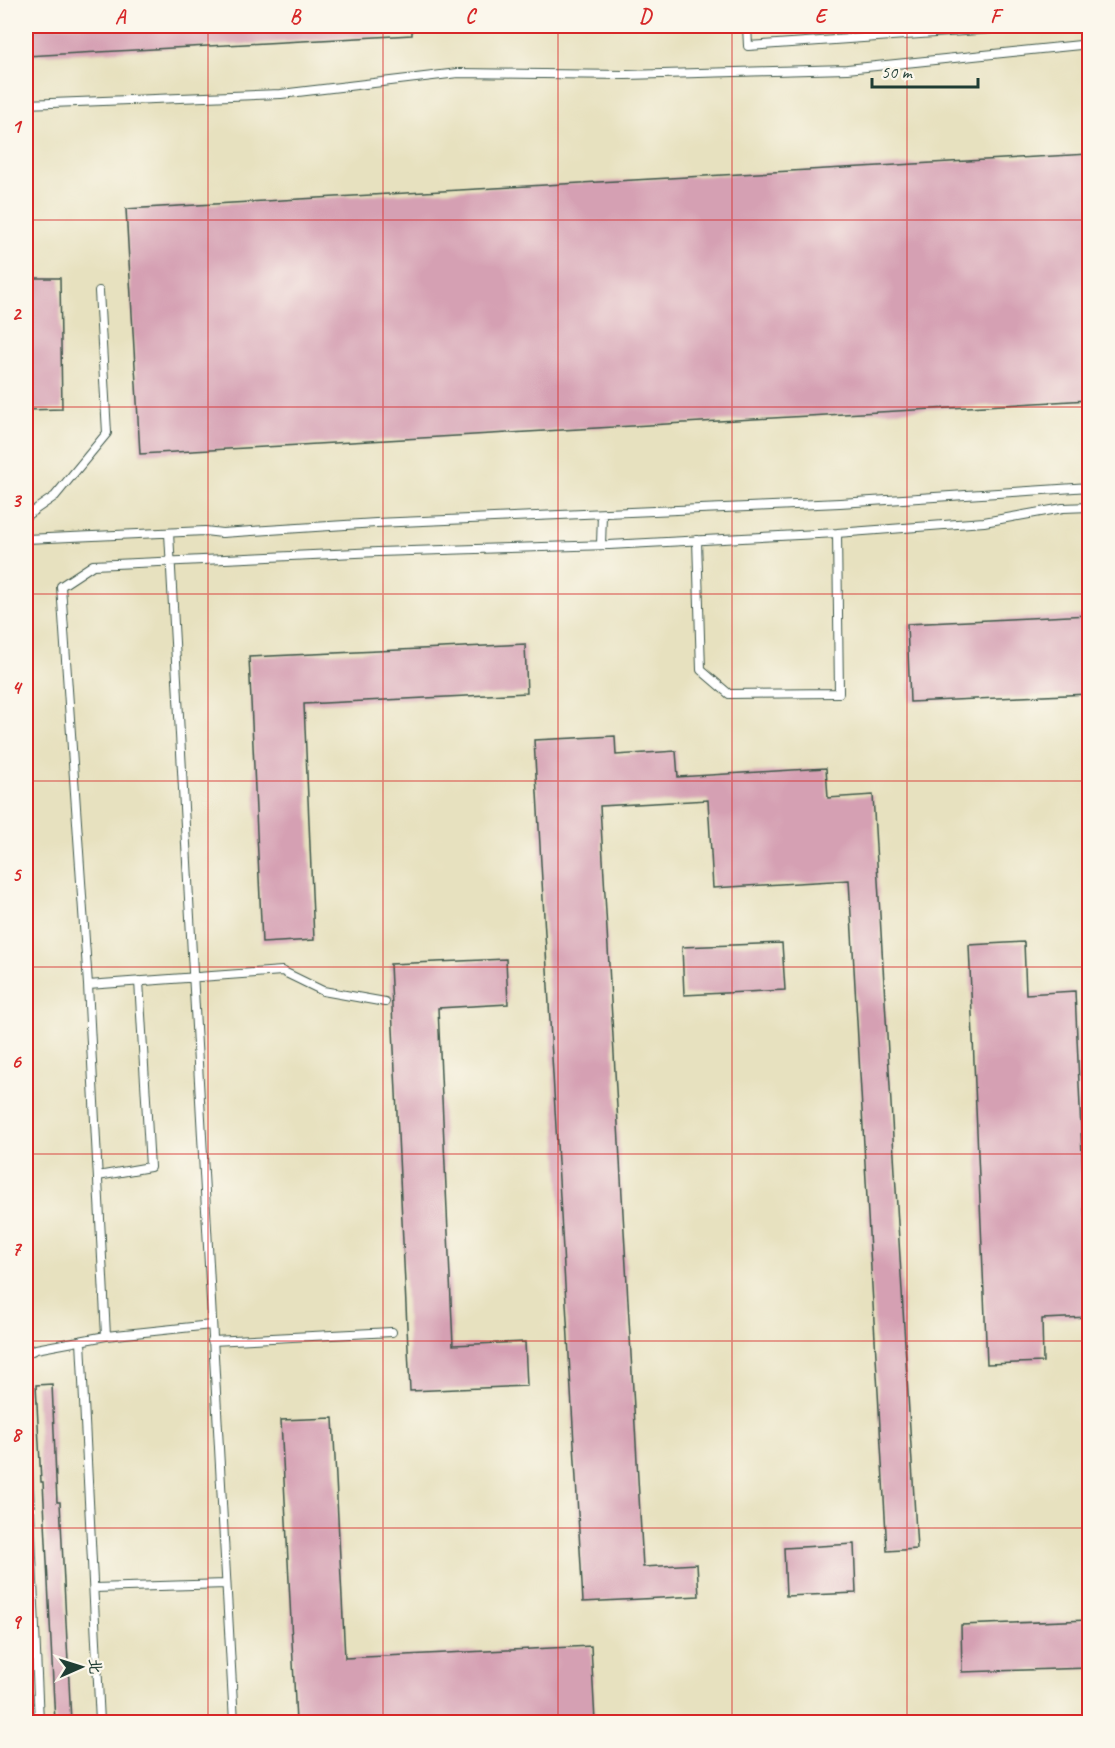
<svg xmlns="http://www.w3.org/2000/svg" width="1115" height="1748" font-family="Caveat,'LXGW WenKai TC',sans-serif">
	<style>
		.building { fill: #d5a0b3 }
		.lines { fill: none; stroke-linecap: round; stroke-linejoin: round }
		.service-casing { stroke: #3d5649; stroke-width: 10 }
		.service { stroke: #fff; stroke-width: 8 }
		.grid { fill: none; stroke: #d62828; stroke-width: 1.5; stroke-opacity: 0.55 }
		.neatline { fill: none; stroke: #d62828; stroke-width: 2 }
		.grid-label { font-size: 20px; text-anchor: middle; font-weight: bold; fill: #d62828 }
	</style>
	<rect width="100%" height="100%" fill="#fbf7ec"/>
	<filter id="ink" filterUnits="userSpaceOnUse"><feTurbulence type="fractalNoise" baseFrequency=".0167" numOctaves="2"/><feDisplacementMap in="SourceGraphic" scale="12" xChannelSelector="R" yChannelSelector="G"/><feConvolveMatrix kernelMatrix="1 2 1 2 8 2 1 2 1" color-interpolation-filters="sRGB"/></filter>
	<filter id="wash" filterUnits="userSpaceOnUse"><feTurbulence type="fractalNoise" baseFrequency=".008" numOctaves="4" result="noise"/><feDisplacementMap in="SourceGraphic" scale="24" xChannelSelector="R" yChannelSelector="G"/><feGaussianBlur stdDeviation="1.35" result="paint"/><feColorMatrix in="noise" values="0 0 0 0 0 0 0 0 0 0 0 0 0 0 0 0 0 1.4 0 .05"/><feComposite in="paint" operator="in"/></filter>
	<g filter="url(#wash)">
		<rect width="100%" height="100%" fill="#e7e1bf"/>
		<g id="blocks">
			<!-- building -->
			<path class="building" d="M26,26H412V35L26,56Z
				M1089,154V400L140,454L126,209Z
				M26,278H60L62,409L26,410Z
				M1089,615V694L910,702L907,624Z
				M525,644L527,693L304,704L314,940L262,943L249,657Z
				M615,736L616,755L676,751L678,777L826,768L828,798L873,795L917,1549L887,1551L849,880L713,888L708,800L600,806L643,1567L697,1564L699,1596L583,1602L534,740Z
				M1024,942L1026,994L1075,991L1089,1317L1042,1319L1043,1362L987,1364L969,945Z
				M782,943L785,990L684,995L682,947Z
				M506,959L508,1004L438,1008L453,1345L525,1342L527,1386L410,1391L390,964Z
				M52,1384L57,1502H60L71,1722H55L43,1482H41L36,1385Z
				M333,1418L345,1658L591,1646L595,1722H296L281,1420Z
				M854,1544L856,1593L786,1596L784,1548Z
				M1089,1620V1668L962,1672L961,1625Z"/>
		</g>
	</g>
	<g filter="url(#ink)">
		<use href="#blocks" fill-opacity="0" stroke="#3d5649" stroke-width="1.5"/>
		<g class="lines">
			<defs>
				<path id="service" d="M747,26L748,46L1036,26
					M26,104L281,94L458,73L626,75L847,69L1090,44
					M26,516L55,496L107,433L99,291
					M169,533L234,1722
					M26,539L205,531L222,533L376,523L840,503L1090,487
					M697,540L701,670L729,694L839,693L837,533
					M601,545L602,514
					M88,985L282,971L323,991L385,1002
					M98,1176L150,1167L139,981
					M106,1336L88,985L61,586L93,565L378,552L609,545L837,533L984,522L1063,508L1090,507
					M81,1341L100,1722
					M212,1341L392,1332
					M26,1354L36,1349L106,1336L211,1325
					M26,1417L39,1722
					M94,1588L226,1584"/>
			</defs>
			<!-- service casing -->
			<use href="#service" class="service-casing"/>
			<!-- service -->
			<use href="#service" class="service"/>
		</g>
	</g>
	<!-- grid -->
	<path class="grid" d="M208,26V1722M383,26V1722M558,26V1722M732,26V1722M907,26V1722M26,220H1090M26,407H1090M26,594H1090M26,781H1090M26,967H1090M26,1154H1090M26,1341H1090M26,1528H1090"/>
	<!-- margin -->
	<rect width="1115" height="1748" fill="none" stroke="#fbf7ec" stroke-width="66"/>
	<!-- north arrow -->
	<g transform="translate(81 1667) rotate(87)" stroke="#fbf7ec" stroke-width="4.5" paint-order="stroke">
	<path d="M0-4.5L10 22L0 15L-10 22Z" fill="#1f3d34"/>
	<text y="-9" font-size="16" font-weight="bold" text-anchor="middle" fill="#1f3d34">北</text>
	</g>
	<!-- scale -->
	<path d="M872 78v9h106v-9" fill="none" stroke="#1f3d34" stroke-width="3"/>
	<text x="881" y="78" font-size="18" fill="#1f3d34" stroke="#fbf7ec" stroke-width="4.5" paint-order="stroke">50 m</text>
	<rect x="33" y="33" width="1049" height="1682" class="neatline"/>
	<g class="grid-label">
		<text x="120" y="23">A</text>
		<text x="295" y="23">B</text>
		<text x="470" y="23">C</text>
		<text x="645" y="23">D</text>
		<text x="820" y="23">E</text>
		<text x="995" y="23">F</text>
		<text x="16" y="133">1</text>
		<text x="16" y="320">2</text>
		<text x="16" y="507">3</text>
		<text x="16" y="694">4</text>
		<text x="16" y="881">5</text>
		<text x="16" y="1068">6</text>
		<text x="16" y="1255">7</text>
		<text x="16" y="1441">8</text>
		<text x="16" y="1628">9</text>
	</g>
</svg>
